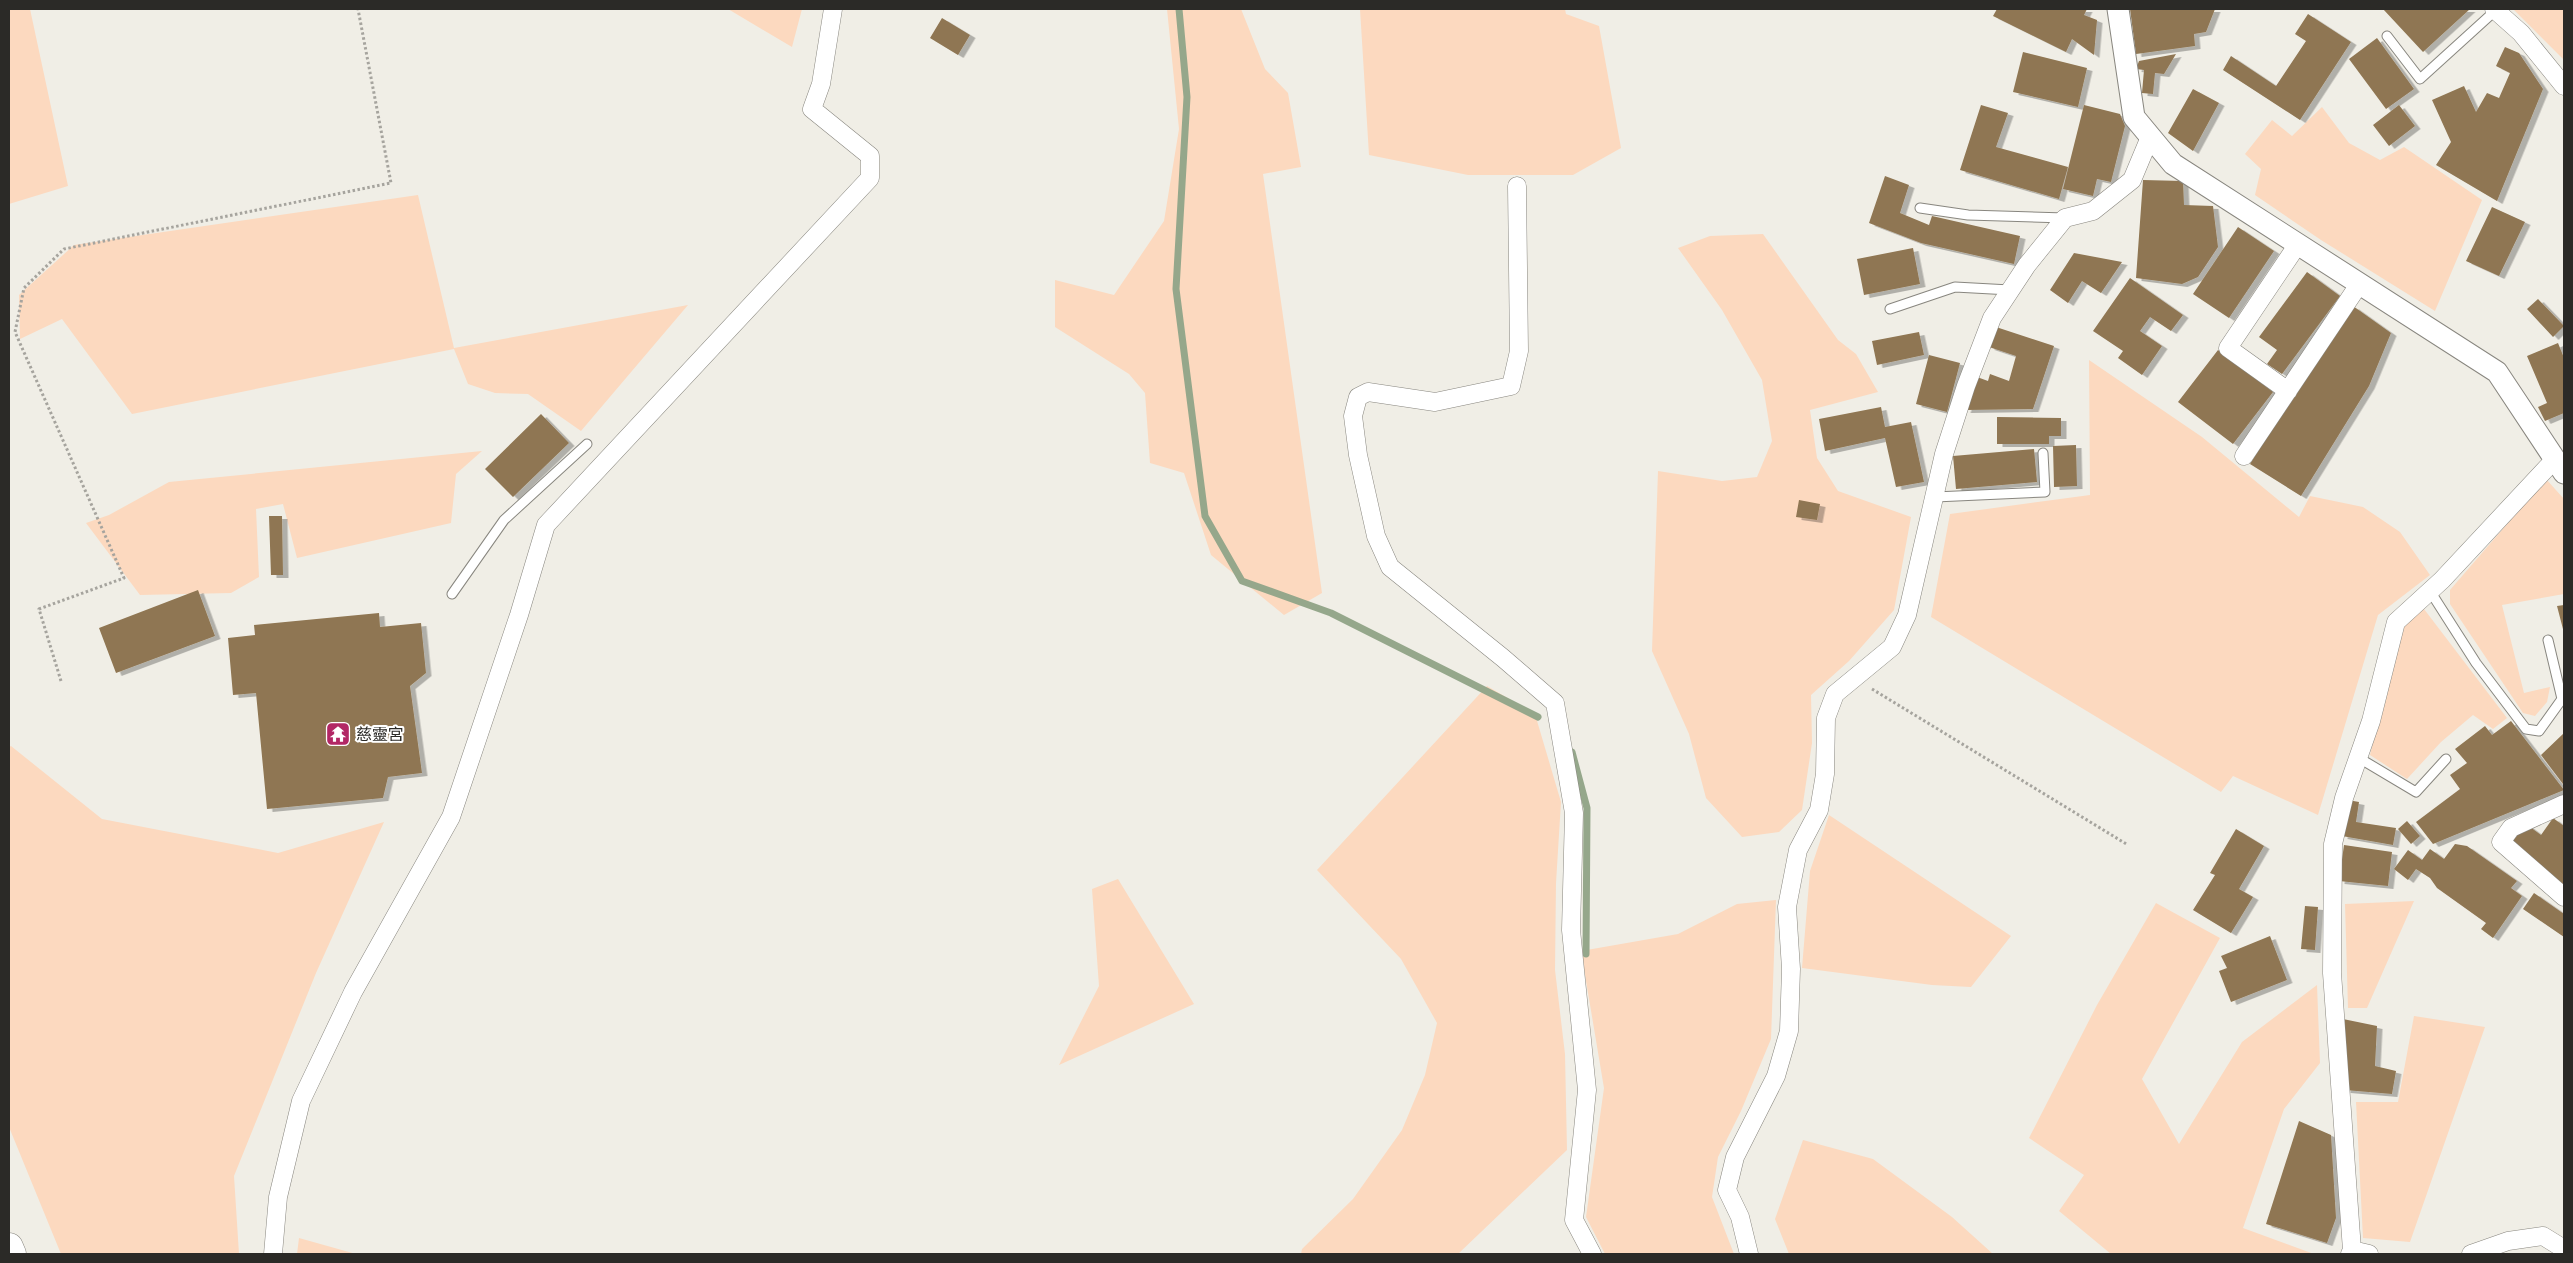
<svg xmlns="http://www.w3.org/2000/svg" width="2573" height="1263" font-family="'DM Sans','Noto Sans TC',sans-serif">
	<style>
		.green { fill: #fcd9bf }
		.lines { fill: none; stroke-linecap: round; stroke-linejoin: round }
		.stream { stroke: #95a78b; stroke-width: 7 }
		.building { fill: #8f7652; filter: url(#shadow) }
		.service-casing { stroke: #88867f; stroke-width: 11 }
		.minor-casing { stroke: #88867f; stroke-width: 19 }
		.tertiary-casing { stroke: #88867f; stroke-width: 23 }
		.primary-casing { stroke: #88867f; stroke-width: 29 }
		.path { stroke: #a6a49e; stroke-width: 3; stroke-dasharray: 2.5 2.5; stroke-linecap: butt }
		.service { stroke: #fff; stroke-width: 9 }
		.minor { stroke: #fff; stroke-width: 18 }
		.tertiary { stroke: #fff; stroke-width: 21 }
		.primary { stroke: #fff; stroke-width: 28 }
		.labels { text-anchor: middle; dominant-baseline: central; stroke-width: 4; stroke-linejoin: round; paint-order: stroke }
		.poi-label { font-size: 16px; fill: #2b2a27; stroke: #fff; text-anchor: start }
	</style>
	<defs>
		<filter id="shadow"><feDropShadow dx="5.5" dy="3" stdDeviation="0" flood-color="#0004"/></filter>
	</defs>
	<rect width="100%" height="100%" fill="#f0eee6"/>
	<!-- green -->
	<path class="green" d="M9,9H30L68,186L9,204Z
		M728,9H802L792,47Z
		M1167,9H1241L1265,69L1288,93L1301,167L1263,174L1322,593L1284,615L1211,555L1184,473L1150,463L1145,393L1129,374L1055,327V280L1114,295L1164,221L1179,129Z
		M1360,9H1565L1566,14L1599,26L1621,148L1573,175H1468L1369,155Z
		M2513,9H2564V60Z
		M2322,107L2349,143L2380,160L2404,147L2482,200L2435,311L2321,240L2255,195L2261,169L2245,154L2272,120L2292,136Z
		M418,195L454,348L688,305L581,431L528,394L495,393L468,384L454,349L132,414L62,319L20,339L19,295L74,245Z
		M1763,234L1838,340L1856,354L1878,392L1810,410L1817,458L1838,491L1911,517L1894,610L1849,661L1811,695L1812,743L1802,810L1779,832L1742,837L1706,798L1689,734L1652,651L1658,471L1722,481L1757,477L1772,441L1762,380L1722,310L1678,248L1710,236Z
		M2089,360L2202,437L2299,517L2310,496L2363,507L2400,532L2430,575L2378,615L2318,815L2233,776L2221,792L1931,617L1950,514L2090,495Z
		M482,451L456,474L451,523L297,558L283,504L256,509L259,577L231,593L140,595L86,523L109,515L169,482Z
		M2546,479L2564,499V594L2502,605L2524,693L2550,687L2547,702L2535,716L2523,713L2450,604V590Z
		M2424,609L2507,718L2493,729L2473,715L2441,742L2407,779L2370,755L2401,627Z
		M1487,686L1535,714L1561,802L1556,883L1555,970L1565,1054L1567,1150L1458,1254H1301L1302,1249L1353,1199L1402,1130L1425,1075L1437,1023L1401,959L1317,870Z
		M11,746L102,819L278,853L384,822L316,973L234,1176L239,1254H61L9,1127V747Z
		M1829,815L2011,936L1971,987L1932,985L1802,968L1810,871Z
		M1118,879L1194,1004L1059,1065L1099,986L1092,889Z
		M1776,900L1771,1039L1741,1111L1718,1157L1712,1197L1734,1254H1605L1586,1217L1604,1088L1581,951L1678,934L1737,904Z
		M2414,901L2367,1008H2348L2345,904Z
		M2156,903L2220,938L2142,1079L2179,1144L2242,1042L2317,985L2320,1063L2284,1109L2243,1228L2314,1254H2111L2059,1211L2084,1175L2029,1138L2097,1005Z
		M2414,1016L2485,1027L2410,1242L2363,1238L2356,1102H2398Z
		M1803,1140L1873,1159L1952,1217L1993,1254H1789L1775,1219Z
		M299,1238L356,1254H297Z"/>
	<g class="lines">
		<!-- stream -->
		<path class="stream" d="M1179,9L1187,97L1176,289L1205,516L1242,581L1331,613L1538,717
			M1572,752L1587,808L1586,954"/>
	</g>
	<!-- building -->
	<path class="building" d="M1997,9H2087L2084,15L2097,20L2094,55L2072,39L2066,52L1993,16Z
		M2130,9H2215L2206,32L2194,34L2195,46L2136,54Z
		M2383,9H2470L2423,52Z
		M2308,14L2351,42L2300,120L2223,70L2231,56L2276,86L2306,41L2295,34Z
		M942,18L970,35L958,55L930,38Z
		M2377,38L2414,89L2386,109L2349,59Z
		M2505,47L2519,53L2543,89L2497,201L2436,165L2451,142L2432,100L2464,86L2476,112L2487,93L2499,98L2510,73L2496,66Z
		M2023,52L2087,68L2078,107L2013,92Z
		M2176,54L2164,74L2155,73L2153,94L2142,93L2144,70L2136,69L2139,61Z
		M2193,89L2219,103L2193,151L2168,133Z
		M1981,105L2008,113L1996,147L2068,167L2059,199L1960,170Z
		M2084,105L2120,114L2125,126L2111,182L2097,179L2093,196L2063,189Z
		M2399,105L2415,126L2389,146L2373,125Z
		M1885,176L1909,185L1900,213L1929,225L1932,216L2020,236L2014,264L1921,243L1869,223Z
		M2143,180L2183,181L2184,205L2213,206L2218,247L2198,277L2182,284L2136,278Z
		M2492,207L2525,222L2499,276L2466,261Z
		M2238,227L2274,251L2229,318L2193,294Z
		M1913,248L1920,284L1864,295L1857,259Z
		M2074,253L2122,262L2101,293L2082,281L2068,303L2050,290Z
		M2307,272L2340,296L2282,374L2267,364L2277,350L2259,337Z
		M2130,278L2183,315L2171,331L2150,317L2140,331L2162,346L2142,375L2118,358L2123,351L2093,331Z
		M2538,299L2564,326L2553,337L2527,309Z
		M2353,306L2391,333L2369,386L2301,496L2250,464L2318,355Z
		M1996,327L2054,346L2033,409L1965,410L1977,377L1988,381L1990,374L2009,381L2016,356L1989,347Z
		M1919,332L1924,355L1877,365L1872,341Z
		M2558,343L2564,358V413L2545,421L2538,407L2547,403L2527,356Z
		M2218,350L2273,392L2233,444L2178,402Z
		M1929,355L1960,363L1947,412L1916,404Z
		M1881,407L1885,427L1911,422L1924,482L1896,487L1885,438L1825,451L1819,419Z
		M541,414L569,443L513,497L485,469Z
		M1997,417L2061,418V436H2049V444H1997Z
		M2076,445L2077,486L2054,487L2053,446Z
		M2034,449L2037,482L1956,489L1953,456Z
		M1799,500L1820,504L1817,520L1796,517Z
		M269,516H282L283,575H271Z
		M198,590L215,636L116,673L99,628Z
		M2564,605V633L2557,606Z
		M379,613L380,627L421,623L426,673L410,686L422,773L388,777L383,798L267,809L256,693L233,695L228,638L255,635L254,625Z
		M2511,721L2564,790L2433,844L2416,822L2460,789L2450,775L2467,763L2455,749L2485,726L2492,735Z
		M2564,733V783L2563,784L2541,755Z
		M2348,800L2359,802L2356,822L2396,828L2393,845L2342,836Z
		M2553,818L2564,826V889L2508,847L2526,824L2541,835Z
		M2407,821L2420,836L2411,844L2398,829Z
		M2236,829L2264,846L2239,889L2253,897L2231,933L2193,910L2215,875L2210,873Z
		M2455,844L2467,846L2517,881L2511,888L2522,896L2493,938L2481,929L2486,923L2437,888L2430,878L2416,869L2408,880L2394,869L2408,850L2422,860L2430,849L2444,859Z
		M2344,845L2392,852L2388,886L2339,881Z
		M2534,893L2564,914V937L2523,909Z
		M2305,906L2318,907L2315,950L2301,949Z
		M2270,936L2287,980L2231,1002L2219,971L2227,968L2221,956Z
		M2343,1019L2377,1026L2375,1066L2396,1071L2392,1094L2345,1090Z
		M2299,1121L2331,1135L2336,1218L2327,1243L2266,1224Z"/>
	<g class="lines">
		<defs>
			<path id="service" d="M2387,36L2420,79L2496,10
				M1920,208L1968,215L2065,218
				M1890,309L1955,287L2010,290
				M1935,497L2045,492L2043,453
				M2430,591L2476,663L2526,729L2539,731L2562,699L2548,640
				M452,594L504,520L587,444
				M2359,758L2416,792L2446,759"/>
			<path id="minor" d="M2494,9L2521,33L2564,86
				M1517,186L1519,351L1511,386L1435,402L1368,392L1358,397L1353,416L1358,455L1376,536L1390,567L1503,658L1555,703L1574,813L1571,930L1587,1090L1574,1220L1592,1254
				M2288,391L2228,348L2298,244
				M2244,456L2360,283
				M2564,804L2511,828L2501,842L2564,897
				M2352,1250L2369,1254
				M273,1254L278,1197L301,1101L353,992L451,817L519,615L546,525L870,178V156L812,109L821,84L833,9
				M1749,1254L1740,1217L1727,1190L1735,1157L1776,1076L1789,1031L1791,969L1787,907L1798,850L1819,810L1825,774L1826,718L1835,694L1892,647L1907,615L1944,454L1966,386L1992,318L2027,265L2065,218L2093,211L2132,180L2150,137
				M2350,1254L2352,1250L2332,973L2333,844L2344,798L2371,721L2396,622L2442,580L2555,459
				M2471,1254L2508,1241L2543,1236L2564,1249"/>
			<path id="tertiary" d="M2118,9L2134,117L2173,164L2497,372L2564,473"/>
			<path id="primary" d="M9,1247L12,1254"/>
		</defs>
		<!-- service casing -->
		<use href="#service" class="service-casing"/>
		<!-- minor casing -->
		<use href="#minor" class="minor-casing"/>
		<!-- tertiary casing -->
		<use href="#tertiary" class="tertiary-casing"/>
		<!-- primary casing -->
		<use href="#primary" class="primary-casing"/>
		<!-- path -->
		<path class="path" d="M61,681L39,609L124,578L15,332L24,288L64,249L391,183L358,9
			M1872,689L2128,845"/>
		<!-- service -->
		<use href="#service" class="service"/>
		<!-- minor -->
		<use href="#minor" class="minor"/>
		<!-- tertiary -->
		<use href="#tertiary" class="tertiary"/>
		<!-- primary -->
		<use href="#primary" class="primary"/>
	</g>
	<!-- icons -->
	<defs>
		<symbol id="temple-square" viewBox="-11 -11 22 22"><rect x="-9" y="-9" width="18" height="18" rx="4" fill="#b22765" stroke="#fff"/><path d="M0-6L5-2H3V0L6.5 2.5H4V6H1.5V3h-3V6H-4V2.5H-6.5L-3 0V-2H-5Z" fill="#fff"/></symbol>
	</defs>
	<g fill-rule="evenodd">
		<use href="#temple-square" x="324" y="720" width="28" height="28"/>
	</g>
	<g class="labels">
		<!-- poi labels -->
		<g class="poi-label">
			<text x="356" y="734">慈靈宮</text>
		</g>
	</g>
	<!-- border -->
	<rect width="2573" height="1263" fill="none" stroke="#2b2a27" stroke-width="20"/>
</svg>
